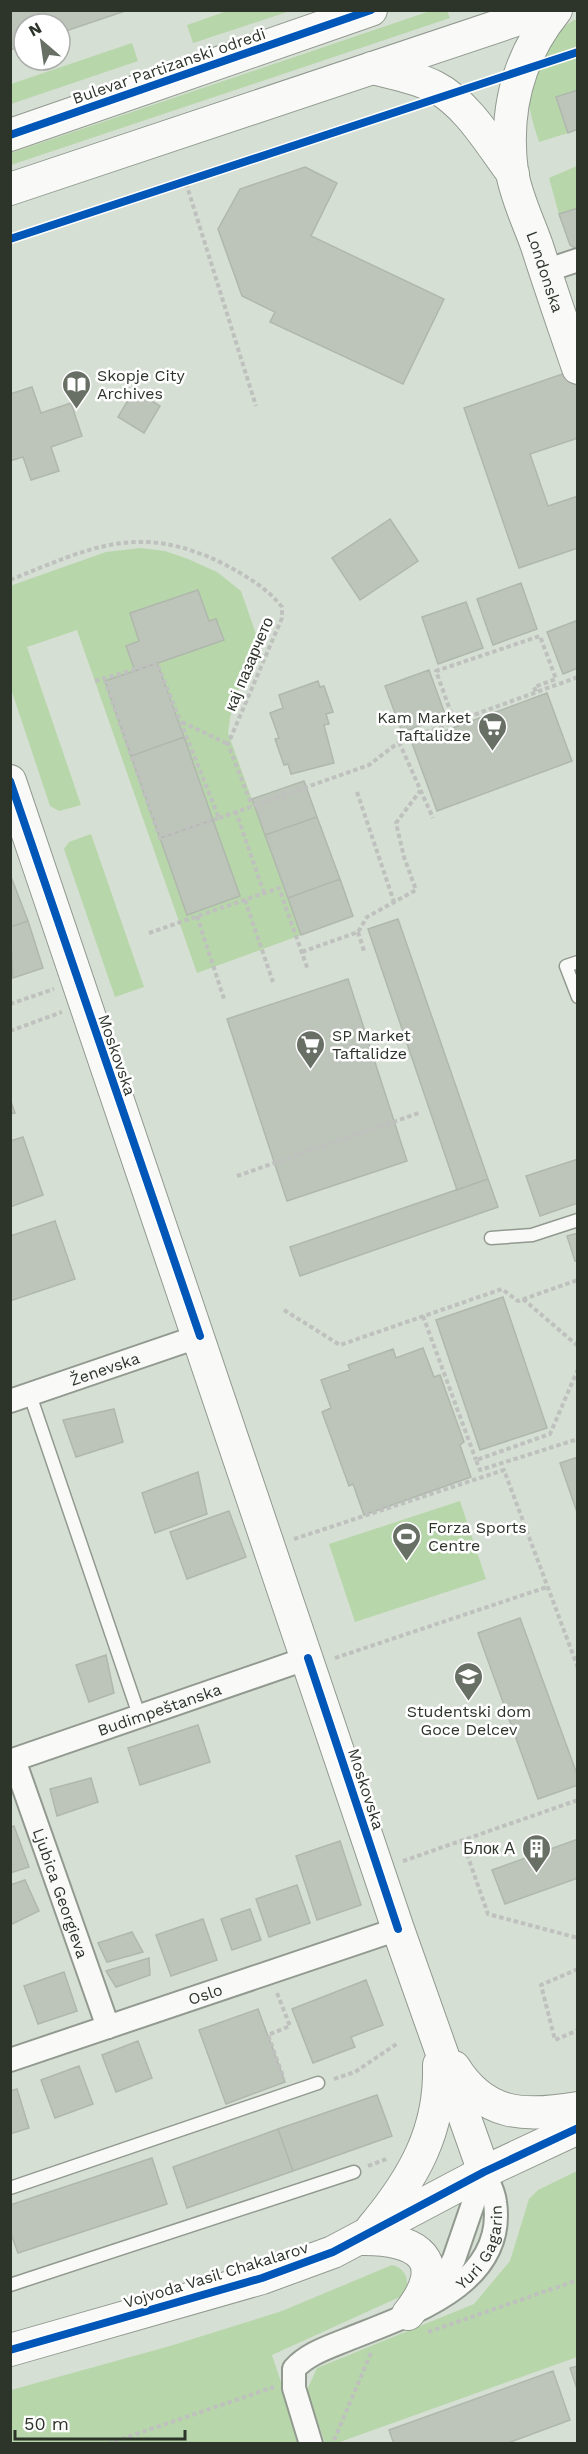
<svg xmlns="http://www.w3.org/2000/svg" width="588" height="2454" font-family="'Work Sans',sans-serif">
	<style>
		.green { fill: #b7d6aa }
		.building { fill: #bdc5ba; stroke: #b0b7ad; stroke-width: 1.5 }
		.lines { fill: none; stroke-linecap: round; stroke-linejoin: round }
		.lane-casing { stroke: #929a90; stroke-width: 15 }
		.street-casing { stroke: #929a90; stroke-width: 26 }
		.secondary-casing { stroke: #929a90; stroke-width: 34 }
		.path { stroke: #bec1bd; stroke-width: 4; stroke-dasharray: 4.5 3; stroke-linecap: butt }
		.lane { stroke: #f9faf8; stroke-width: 12 }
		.street { stroke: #f9faf8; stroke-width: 22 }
		.secondary { stroke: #f9faf8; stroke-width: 32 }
		.cycleway-casing { stroke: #fff; stroke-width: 11 }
		.cycleway { stroke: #0057b8; stroke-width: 8 }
		.labels { text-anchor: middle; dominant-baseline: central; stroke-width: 5; stroke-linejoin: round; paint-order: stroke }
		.street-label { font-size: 16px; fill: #2d342a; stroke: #fff }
		.poi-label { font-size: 16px; fill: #2d342a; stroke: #fff; text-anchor: start }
	</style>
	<rect width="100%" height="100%" fill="#d6dfd3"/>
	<!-- green -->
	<path class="green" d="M230,10H290V11L193,43L187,25Z
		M433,10L447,11L450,18L11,165V153Z
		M577,19V90L556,97L568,133L539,142C535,129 530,115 529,101C528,77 554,26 577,19Z
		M132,43L138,61L11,104V84Z
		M577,166V208L559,214L549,178Z
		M141,548L165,551L188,559L217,572L241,591L256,634L230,718L228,733L301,935L197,973L77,630L27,647L81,805L59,811L50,806L11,689L10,586L106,552Z
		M91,834L144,987L115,997L64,849L69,842Z
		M460,1501L486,1579L355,1622L329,1544Z
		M577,2171V2357L337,2443H325L307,2390L317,2368L474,2304L510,2261L529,2199L538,2190Z
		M392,2265C406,2268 411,2282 404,2295L272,2355L301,2443L11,2444V2390L170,2346L282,2311Z"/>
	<!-- building -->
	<path class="building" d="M10,10H128L60,33V24H24V46L10,50Z
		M578,90V129L568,133L556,97Z
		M305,167L337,183L311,236L444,299L403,384L270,322L275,312L242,296L218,229L240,189Z
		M578,208V250L570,245L559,214Z
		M577,369L578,438L530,454L548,506L578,496V548L519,568L464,408Z
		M32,387L41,413L71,403L82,436L51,447L59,471L31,480L23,457L10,461V394Z
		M134,390L160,406L144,433L118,417Z
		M390,519L418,561L360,600L332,558Z
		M521,583L537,629L493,645L477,599Z
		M198,590L209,621L216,619L224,640L135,671L126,646L139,641L130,613Z
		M466,602L483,648L438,664L422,617Z
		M578,620V668L563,674L547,632Z
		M157,663L184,737L131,756L105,681Z
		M429,670L446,717L402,732L385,686Z
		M318,681L320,687L324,686L333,712L326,714L329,724L324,725L334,763L291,774L288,764L284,765L275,739L279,738L270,713L283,708L279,695Z
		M547,693L572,761L437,811L412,743Z
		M184,737L213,820L160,838L131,756Z
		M304,781L317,817L265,835L252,799Z
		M317,817L340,879L288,898L265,835Z
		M213,820L240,896L187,915L160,838Z
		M10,874L28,921L10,927Z
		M340,879L353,916L301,935L288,898Z
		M398,919L488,1179L457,1190L368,929Z
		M28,921L43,968L13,978L10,927Z
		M348,979L407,1161L287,1201L227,1019Z
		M10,1099L15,1113L10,1114Z
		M23,1137L43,1195L10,1207V1141Z
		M578,1159V1203L540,1216L526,1176Z
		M488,1179L498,1207L300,1276L290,1247Z
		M55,1221L75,1279L10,1301V1236Z
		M578,1233V1261H575L567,1236Z
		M503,1297L547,1428L480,1450L436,1320Z
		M423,1348L434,1377L440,1375L464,1442L460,1445L471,1477L364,1515L353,1484L349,1486L322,1412L331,1408L321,1380L350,1370L348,1365L393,1349L396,1358Z
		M114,1409L123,1442L76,1457L63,1420Z
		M578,1457V1515L560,1463Z
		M198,1472L207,1514L155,1533L142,1493Z
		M229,1511L246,1557L187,1579L170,1532Z
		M520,1618L578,1777V1785L538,1799L478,1633Z
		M106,1655L114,1693L89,1702L76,1665Z
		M198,1725L210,1762L140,1785L128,1748Z
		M91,1778L98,1802L57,1816L50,1789Z
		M14,1826L29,1867L10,1873V1827Z
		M578,1839V1878L505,1904L492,1870Z
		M340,1841L361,1905L317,1920L296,1856Z
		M25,1880L39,1911L10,1925V1885Z
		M297,1885L310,1923L269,1937L256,1899Z
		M250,1909L261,1940L232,1950L221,1919Z
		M203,1919L217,1960L171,1976L156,1935Z
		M132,1932L143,1952L107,1962L98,1943Z
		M149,1958L150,1975L116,1987L106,1971Z
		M64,1972L77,2011L38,2024L24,1986Z
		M366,1980L383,2025L351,2037L355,2047L313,2063L292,2009Z
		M258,2009L285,2082L226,2104L199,2030Z
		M138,2041L152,2078L116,2092L102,2055Z
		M79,2066L93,2104L55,2118L41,2080Z
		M17,2089L29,2128L10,2134V2091Z
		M377,2095L392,2136L293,2171L278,2129Z
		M278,2129L293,2171L187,2208L173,2167Z
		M152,2158L167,2204L18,2253L10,2231V2205Z
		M578,2366V2392L570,2368Z
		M553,2371L570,2420L505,2444H394L389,2430Z"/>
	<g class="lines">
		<defs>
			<path id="lane" d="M578,962L566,966L578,997
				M491,1238L532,1235L578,1220
				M30,1395L139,1715
				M10,2188L318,2083
				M10,2285L354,2172"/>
			<g id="street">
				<path d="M545,271L578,260"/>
				<path id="s1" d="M10,1401L200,1336"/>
				<path id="s2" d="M14,1760L108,2027"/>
				<path id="s3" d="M10,1761L308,1658"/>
				<path id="s4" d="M10,2060L398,1929"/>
				<path d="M433,2300L454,2259L484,2172"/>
				<path id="s5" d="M311,2444L294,2388V2369C307,2354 329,2347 346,2340C407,2315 507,2286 495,2202C494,2192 488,2181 484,2172"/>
			</g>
			<g id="secondary">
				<path id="s6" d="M556,10C517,58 504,112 512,172C516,197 529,223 537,246C550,287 564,327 578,368"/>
				<path d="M372,68C392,73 415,77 435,87C468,104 491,145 513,174"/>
				<path d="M10,135L371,10"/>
				<path d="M10,189L546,10"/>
				<path d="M10,781L398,1929L484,2172"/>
				<path d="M454,2067C485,2117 525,2117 578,2108"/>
				<path d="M372,2228C413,2179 441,2131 439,2065"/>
				<path d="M361,2239C418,2238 451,2260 408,2314"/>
				<path d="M10,2350L262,2278L333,2252L484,2172L578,2128"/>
			</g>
		</defs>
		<!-- lane casing -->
		<use href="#lane" class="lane-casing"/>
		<!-- street casing -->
		<use href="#street" class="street-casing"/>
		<!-- secondary casing -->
		<use href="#secondary" class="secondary-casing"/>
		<!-- path -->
		<path class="path" d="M186,183L256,406
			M10,580C92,547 139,522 224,564C246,576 266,587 282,607V618L228,744L252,806
			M95,681L157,663L219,818L160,838L105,681
			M454,721L436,671L540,636L556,679L534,687L536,692
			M182,722L228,744
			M399,742L433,818
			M357,792L394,902
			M219,818L236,812
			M264,893L236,812L369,765L399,742L578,677
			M245,900L273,982
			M197,916L224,999
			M358,932L364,951
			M149,933L279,888L308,970
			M302,952L358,932L367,917L416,890L404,857L396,823L420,791
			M10,1004L54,989
			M10,1031L62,1012
			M237,1176L419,1113
			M523,1299L578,1346
			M284,1310L340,1345L502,1289L518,1301L578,1280
			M423,1316L476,1460
			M578,1369L550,1434L476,1460L480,1470L578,1439
			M294,1539L504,1470L578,1668
			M335,1658L547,1587
			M462,1840L488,1914L578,1938
			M403,1861L578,1800
			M578,1969L541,1985L555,2040L578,2030
			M277,1993L290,2026L268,2035L284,2079
			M334,2079L355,2072L398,2043
			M368,2166L389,2158
			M428,2332L578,2280
			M334,2440L371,2353
			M107,2444L274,2387"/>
		<!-- lane -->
		<use href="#lane" class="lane"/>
		<!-- street -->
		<use href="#street" class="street"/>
		<!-- secondary -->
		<use href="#secondary" class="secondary"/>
		<defs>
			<path id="cycleway" d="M10,135L371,10
				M10,239L578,52
				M10,781L200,1336
				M308,1658L398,1929
				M10,2350L262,2278L333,2252L484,2172L578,2128"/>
		</defs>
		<!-- cycleway casing -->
		<use href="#cycleway" class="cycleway-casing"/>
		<!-- cycleway -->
		<use href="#cycleway" class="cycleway"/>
	</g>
	<!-- icons -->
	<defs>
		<symbol id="library-pin" viewBox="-11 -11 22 30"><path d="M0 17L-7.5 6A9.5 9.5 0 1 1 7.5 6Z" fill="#687065" stroke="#fff"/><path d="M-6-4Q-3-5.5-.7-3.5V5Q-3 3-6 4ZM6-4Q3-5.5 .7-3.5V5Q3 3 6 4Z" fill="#fff"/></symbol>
		<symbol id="supermarket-pin" viewBox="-11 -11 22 30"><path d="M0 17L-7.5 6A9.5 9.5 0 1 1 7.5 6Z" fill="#687065" stroke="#fff"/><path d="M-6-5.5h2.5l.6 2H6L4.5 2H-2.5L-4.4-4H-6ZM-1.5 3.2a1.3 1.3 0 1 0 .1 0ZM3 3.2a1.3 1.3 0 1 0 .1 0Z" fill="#fff"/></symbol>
		<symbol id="stadium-pin" viewBox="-11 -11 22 30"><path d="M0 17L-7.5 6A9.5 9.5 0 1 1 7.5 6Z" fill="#687065" stroke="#fff"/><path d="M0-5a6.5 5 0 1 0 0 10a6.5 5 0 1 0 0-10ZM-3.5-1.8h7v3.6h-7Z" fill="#fff"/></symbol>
		<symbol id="university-pin" viewBox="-11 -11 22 30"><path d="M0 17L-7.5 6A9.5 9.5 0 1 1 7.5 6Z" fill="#687065" stroke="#fff"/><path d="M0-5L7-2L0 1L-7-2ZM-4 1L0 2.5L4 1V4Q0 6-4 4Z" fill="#fff"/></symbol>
		<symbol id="building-pin" viewBox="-11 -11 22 30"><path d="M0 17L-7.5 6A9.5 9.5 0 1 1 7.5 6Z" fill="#687065" stroke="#fff"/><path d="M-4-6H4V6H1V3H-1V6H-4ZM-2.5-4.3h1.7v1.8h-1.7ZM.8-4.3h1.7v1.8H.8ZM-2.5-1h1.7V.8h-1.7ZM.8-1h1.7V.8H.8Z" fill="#fff"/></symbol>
	</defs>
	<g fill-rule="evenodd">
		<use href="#library-pin" x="60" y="368" width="33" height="45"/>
		<use href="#supermarket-pin" x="476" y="710" width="33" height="45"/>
		<use href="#supermarket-pin" x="294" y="1028" width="33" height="45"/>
		<use href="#stadium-pin" x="390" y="1520" width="33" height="45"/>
		<use href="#university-pin" x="452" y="1660" width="33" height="45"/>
		<use href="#building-pin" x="520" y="1832" width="33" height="45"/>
	</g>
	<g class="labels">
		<!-- street labels -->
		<g class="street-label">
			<text transform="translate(169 66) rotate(-19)">Bulevar Partizanski odredi</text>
			<text stroke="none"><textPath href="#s6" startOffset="278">Londonska</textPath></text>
			<text transform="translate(249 664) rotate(-67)">кај пазарчето</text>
			<text transform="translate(117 1055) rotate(71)">Moskovska</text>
			<text stroke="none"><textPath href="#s1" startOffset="100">Ženevska</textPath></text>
			<text stroke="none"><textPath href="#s3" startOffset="158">Budimpeštanska</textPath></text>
			<text transform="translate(366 1789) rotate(72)">Moskovska</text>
			<text stroke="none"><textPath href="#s2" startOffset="141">Ljubica Georgieva</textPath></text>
			<text stroke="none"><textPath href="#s4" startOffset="206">Oslo</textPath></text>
			<text stroke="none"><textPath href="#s5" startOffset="309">Yuri Gagarin</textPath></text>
			<text transform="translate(216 2275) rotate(-17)">Vojvoda Vasil Chakalarov</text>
		</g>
		<!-- poi labels -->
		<g class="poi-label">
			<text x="97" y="375">Skopje City<tspan x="97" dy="18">Archives</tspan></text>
			<text x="471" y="717" text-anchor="end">Kam Market<tspan x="471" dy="18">Taftalidze</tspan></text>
			<text x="332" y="1035">SP Market<tspan x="332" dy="18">Taftalidze</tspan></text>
			<text x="428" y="1527">Forza Sports<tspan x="428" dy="18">Centre</tspan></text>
			<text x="469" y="1711" text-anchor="middle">Studentski dom<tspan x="469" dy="18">Goce Delcev</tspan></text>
			<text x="515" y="1848" text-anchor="end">Блок А</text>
		</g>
	</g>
	<!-- border -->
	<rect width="588" height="2454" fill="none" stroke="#2d342a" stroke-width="24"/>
	<!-- north arrow -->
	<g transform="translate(42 42) rotate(331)"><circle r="28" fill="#ffffff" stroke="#abaeaa" stroke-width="1.5"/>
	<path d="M0-4.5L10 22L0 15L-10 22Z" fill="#687065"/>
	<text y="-9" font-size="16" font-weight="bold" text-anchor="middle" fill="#2d342a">N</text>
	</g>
	<!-- scale -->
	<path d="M15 2430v9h170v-9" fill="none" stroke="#2d342a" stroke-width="3"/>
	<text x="24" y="2430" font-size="18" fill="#2d342a" stroke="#ffffff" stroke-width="4.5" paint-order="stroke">50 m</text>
</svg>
